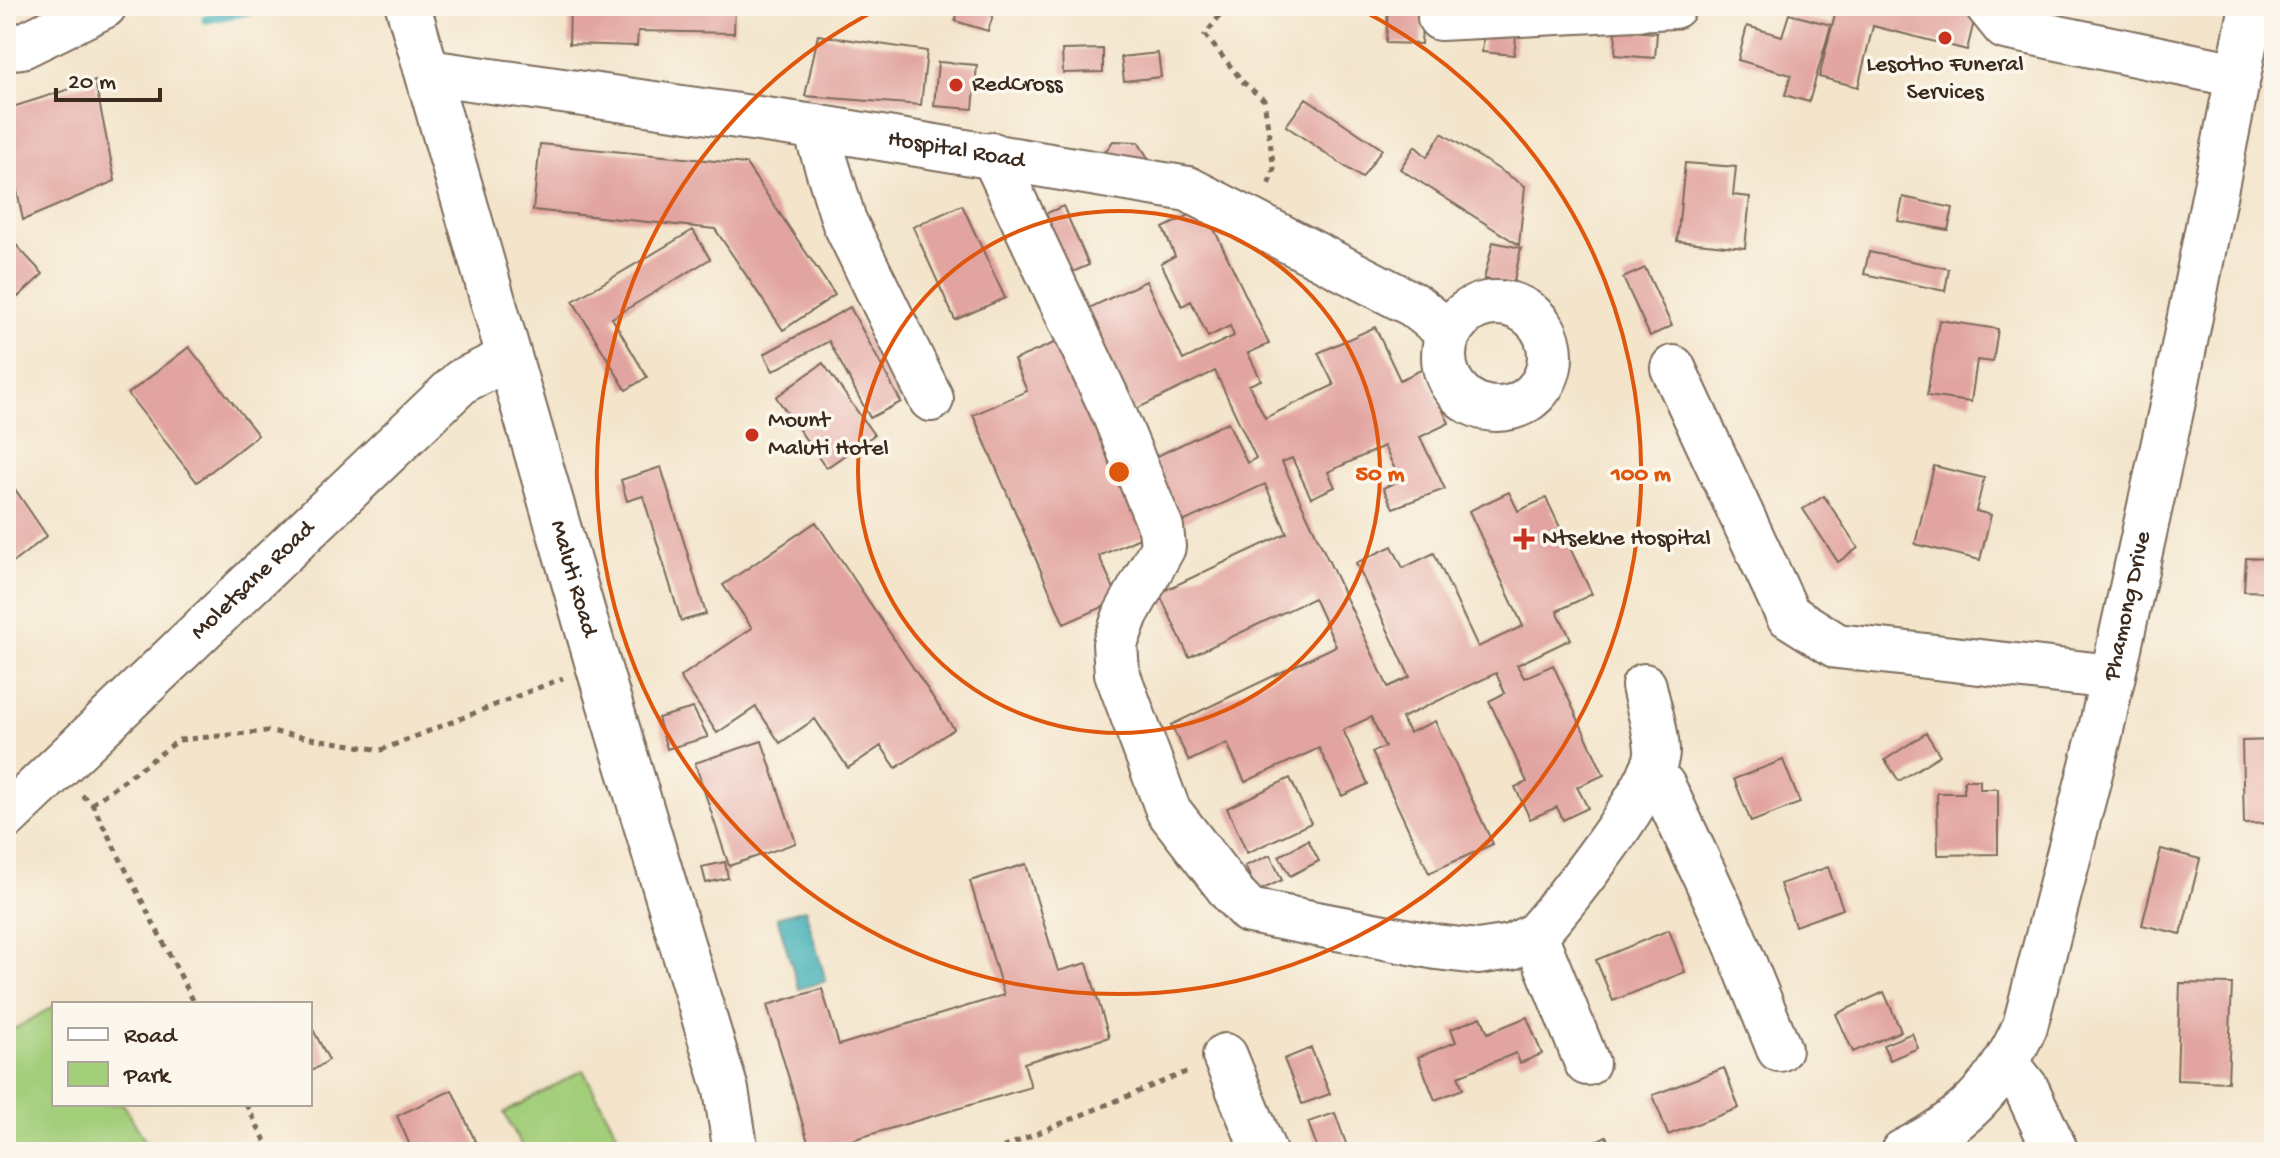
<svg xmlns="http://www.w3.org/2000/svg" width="2280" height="1158" font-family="'Gochi Hand',sans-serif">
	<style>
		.green { fill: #a3ce7a; stroke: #6f7c4c; stroke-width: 2 }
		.water { fill: #3badb5; stroke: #3b6c6a; stroke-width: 2 }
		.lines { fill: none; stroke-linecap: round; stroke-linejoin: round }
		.stream { stroke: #3badb5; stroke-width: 10 }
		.building { fill: #e2a4a0 }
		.minor-casing { stroke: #7b6b5a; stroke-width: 48 }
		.path { stroke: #7b6b5a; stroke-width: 5; stroke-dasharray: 6 6; stroke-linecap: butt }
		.minor { stroke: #fff; stroke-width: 44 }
		.ring { fill: none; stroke: #df570d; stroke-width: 4 }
		.poi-dot { fill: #c8321e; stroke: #fbf7ec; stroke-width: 3 }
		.labels { text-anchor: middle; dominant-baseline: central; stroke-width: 7; stroke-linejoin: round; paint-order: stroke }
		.poi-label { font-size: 24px; fill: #3b2a1e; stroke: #fbf7ec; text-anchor: start }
		.street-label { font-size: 24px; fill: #3b2a1e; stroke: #fbf7ec }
		.centre { fill: #df570d; stroke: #fbf7ec; stroke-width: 4 }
		.ring-label { font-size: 24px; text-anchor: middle; font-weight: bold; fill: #df570d; stroke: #fbf7ec; stroke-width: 7; stroke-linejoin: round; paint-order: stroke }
	</style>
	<rect width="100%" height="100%" fill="#fbf7ec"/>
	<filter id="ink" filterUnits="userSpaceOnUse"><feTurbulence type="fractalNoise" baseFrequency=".0125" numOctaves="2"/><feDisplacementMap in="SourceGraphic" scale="16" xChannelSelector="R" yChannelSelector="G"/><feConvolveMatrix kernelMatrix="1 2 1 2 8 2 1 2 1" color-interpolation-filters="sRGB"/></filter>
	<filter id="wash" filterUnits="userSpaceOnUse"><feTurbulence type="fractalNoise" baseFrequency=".006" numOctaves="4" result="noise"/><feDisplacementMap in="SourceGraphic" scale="32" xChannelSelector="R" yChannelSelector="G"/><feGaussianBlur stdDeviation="1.8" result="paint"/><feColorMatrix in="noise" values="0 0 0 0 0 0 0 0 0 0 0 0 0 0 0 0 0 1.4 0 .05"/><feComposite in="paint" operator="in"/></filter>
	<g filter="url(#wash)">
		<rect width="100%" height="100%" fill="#f3e4ca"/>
		<!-- green -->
		<path class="green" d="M54,1006V1104H123L152,1152H6V1034Z
			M583,1070L627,1152H525L504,1113Z"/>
		<!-- water -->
		<path class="water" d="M805,909L826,981L799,989L777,917Z"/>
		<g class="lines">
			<!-- stream -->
			<path class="stream" d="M206,19L268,6"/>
		</g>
		<g id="blocks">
			<!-- building -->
			<path class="building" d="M570,6H735L734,33L638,31L637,46L569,44Z
				M960,6L995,9L988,31L955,21Z
				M1388,6H1423L1421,44L1386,43Z
				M1837,6L1873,11L1875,6H1946L1976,13L1967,50L1873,26L1858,87L1819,77Z
				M1789,14L1831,25L1809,102L1785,95L1791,75L1738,60L1747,26L1782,36Z
				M1616,30L1657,33L1655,58L1615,55Z
				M1484,34L1516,37L1514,55L1482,52Z
				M818,35L927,51L921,105L805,96Z
				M1103,49V72L1063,73L1062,50Z
				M1158,53L1161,77L1124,81L1121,57Z
				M938,62L977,65L973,109L934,106Z
				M95,81L115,181L23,220L6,138V109Z
				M1306,98L1382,149L1362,178L1286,126Z
				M1442,133L1525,186L1519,245L1400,169L1415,146L1427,157Z
				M1113,141L1138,142L1150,161L1104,154Z
				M540,144L746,164L835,295L783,330L715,229L533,210Z
				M1685,163L1736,167L1733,195L1750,197L1745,248L1677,241Z
				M1903,197L1953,208L1948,230L1898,221Z
				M962,205L1005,298L955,320L913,227Z
				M1063,206L1089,265L1061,277L1036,218Z
				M1204,208L1269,344L1248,353L1261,380L1249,385L1265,418L1334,385L1318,353L1375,327L1400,380L1423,369L1449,423L1420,437L1445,489L1393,508L1383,488L1400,480L1384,446L1328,472L1335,487L1311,498L1292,458L1282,462L1388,687L1410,677L1356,563L1392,546L1403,568L1434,553L1478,647L1523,626L1469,511L1509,492L1518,511L1546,498L1592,594L1557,611L1571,639L1517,665L1524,678L1553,665L1604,775L1577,787L1588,808L1563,820L1557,807L1530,819L1515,787L1527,782L1489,701L1505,693L1496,673L1402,718L1409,733L1435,721L1493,844L1429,873L1372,752L1385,747L1371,717L1343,730L1368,784L1342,796L1319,748L1245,782L1227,743L1189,761L1171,725L1336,646L1314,598L1189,657L1159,593L1287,533L1265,484L1183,522L1153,458L1228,422L1247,463L1256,458L1215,371L1132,411L1085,310L1146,281L1183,360L1234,336L1230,326L1208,337L1191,301L1182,306L1161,263L1175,256L1163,228Z
				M693,230L710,259L612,318L647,377L626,390L573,301Z
				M6,234L43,274L18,297L6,284Z
				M1493,242L1521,248L1513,285L1484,279Z
				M1869,252L1949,269L1945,291L1864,274Z
				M1645,268L1672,326L1650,336L1623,278Z
				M850,307L901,402L870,418L829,341L773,371L764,354Z
				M1939,320L1998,329L1993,362L1977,360L1971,402L1927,396Z
				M1066,338L1151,533L1099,556L1119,600L1064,624L973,415L1027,391L1014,360Z
				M189,347L258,435L197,482L128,394Z
				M823,363L874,435L826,468L776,397Z
				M1934,466L1984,478L1976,511L1991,515L1980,560L1915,544Z
				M661,467L706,614L681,621L643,496L627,501L621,480Z
				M6,476L47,536L6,568Z
				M1824,496L1858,548L1838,562L1803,509Z
				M816,522L954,729L896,768L881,746L848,768L815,719L780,743L756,707L717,733L680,677L752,628L723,585Z
				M2246,558L2274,559V592L2244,591Z
				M693,708L708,737L667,749L658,718Z
				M1926,733L1940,755L1899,781L1885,760Z
				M2274,740V823L2244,824L2242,741Z
				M762,741L796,843L729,866L695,763Z
				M1783,760L1800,803L1751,822L1734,779Z
				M1290,778L1311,823L1247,853L1227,808Z
				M1964,780H1980V789H1998V854L1938,855L1937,793H1964Z
				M1308,840L1319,861L1290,876L1279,856Z
				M2161,849L2200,859L2181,934L2142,925Z
				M1270,855L1282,880L1257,892L1245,866Z
				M725,862L728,878L706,883L702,867Z
				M1026,864L1058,971L1087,963L1109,1037L1024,1063L1031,1087L811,1152L767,1005L822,989L839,1045L1004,995L970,881Z
				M1828,867L1843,909L1795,926L1780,884Z
				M1669,930L1685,972L1613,1001L1596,960Z
				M2180,983L2232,984L2228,1082L2177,1080Z
				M1884,992L1901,1031L1853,1052L1836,1014Z
				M1481,1017L1488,1033L1527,1017L1542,1054L1520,1063L1516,1053L1458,1076L1463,1089L1435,1100L1418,1057L1456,1042L1451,1029Z
				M310,1024L329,1060L310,1072Z
				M1912,1033L1918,1048L1890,1060L1883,1045Z
				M1311,1048L1330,1094L1302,1104L1284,1059Z
				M1724,1068L1739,1108L1668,1135L1653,1095Z
				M452,1090L480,1152H413L397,1116Z
				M1335,1113L1349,1152H1319L1308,1122Z
				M1606,1136L1613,1152H1573Z"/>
		</g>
	</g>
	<g filter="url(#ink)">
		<use href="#blocks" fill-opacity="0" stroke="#7b6b5a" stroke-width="2"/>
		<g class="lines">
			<defs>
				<g id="minor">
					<path id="s1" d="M408,6L598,665L726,1090L736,1152"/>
					<path d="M1988,6L2005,27L2237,75"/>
					<path d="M1440,18L1674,6"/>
					<path d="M6,48L22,46L104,6"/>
					<path id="s2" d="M428,72L815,127L1188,189L1414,305L1448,332"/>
					<path d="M815,127L844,221L931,399"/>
					<path d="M993,155L1113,411L1161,528L1163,547L1126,614L1115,644L1117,673L1168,810L1233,894L1249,911L1436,947L1478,952L1511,947L1535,935C1561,907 1657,786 1657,752C1657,731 1648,707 1644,686"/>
					<circle cx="1497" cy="356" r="53"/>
					<path d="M1673,368L1788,615L1837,646L2112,677"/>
					<path d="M1651,772L1663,786L1733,936L1779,1049"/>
					<path id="s3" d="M6,817L462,381L509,358"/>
					<path d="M1535,935L1587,1063"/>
					<path d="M1225,1056L1264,1152"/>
					<path d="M2008,1065L2026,1088L2056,1152"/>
					<path id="s4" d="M1903,1152C1963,1122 1998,1087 2025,1026L2100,734L2174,397L2252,6"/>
				</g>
			</defs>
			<!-- minor casing -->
			<use href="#minor" class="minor-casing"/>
			<!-- path -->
			<path class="path" d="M1227,6L1205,35L1244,83L1264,100L1274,169L1268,186
				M82,795L92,804L195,1004
				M92,804L179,740L268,731L381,750L563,678
				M246,1104L271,1152
				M992,1152L1191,1070"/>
			<!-- minor -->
			<use href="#minor" class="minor"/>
		</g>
	</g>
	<!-- distance rings -->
	<g class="ring">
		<circle cx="1119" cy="472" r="261"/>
		<path d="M1356 7A522 522 0 1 1 882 7"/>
	</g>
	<!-- markers -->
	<g class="poi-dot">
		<circle cx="1945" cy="38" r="8"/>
		<circle cx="956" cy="85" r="8"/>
		<circle cx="752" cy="435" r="8"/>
		<path d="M1520 527h8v8h8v8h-8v8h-8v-8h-8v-8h8z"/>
	</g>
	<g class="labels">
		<!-- poi labels -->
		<g class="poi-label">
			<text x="1945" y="65" text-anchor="middle">Lesotho Funeral<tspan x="1945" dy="28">Services</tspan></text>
			<text x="972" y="85">RedCross</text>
			<text x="768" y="421">Mount<tspan x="768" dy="28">Maluti Hotel</tspan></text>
			<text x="1542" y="539">Ntsekhe Hospital</text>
		</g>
		<!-- street labels -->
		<g class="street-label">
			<text stroke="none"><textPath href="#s2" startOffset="534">Hospital Road</textPath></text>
			<text stroke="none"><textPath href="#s1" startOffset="596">Maluti Road</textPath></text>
			<text stroke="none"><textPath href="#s3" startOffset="342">Moletsane Road</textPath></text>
			<text stroke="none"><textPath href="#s4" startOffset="612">Phamong Drive</textPath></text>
		</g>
	</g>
	<circle cx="1119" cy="472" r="12" class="centre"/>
	<g class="ring-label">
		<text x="1380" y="480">50 m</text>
		<text x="1641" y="480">100 m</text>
	</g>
	<!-- margin -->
	<rect width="2280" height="1158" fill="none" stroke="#fbf7ec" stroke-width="32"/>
	<!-- legend -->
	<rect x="52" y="1002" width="260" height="104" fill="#fbf7ec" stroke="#aea59a" stroke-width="2"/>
	<rect x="68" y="1028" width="40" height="12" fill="#ffffff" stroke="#aea59a" stroke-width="2"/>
	<text x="124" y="1042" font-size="24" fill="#3b2a1e">Road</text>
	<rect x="68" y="1062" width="40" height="24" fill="#a3ce7a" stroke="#aea59a" stroke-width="2"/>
	<text x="124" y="1082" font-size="24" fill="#3b2a1e">Park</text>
	<!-- scale -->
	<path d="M56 88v12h104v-12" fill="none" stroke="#3b2a1e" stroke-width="4"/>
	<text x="68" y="88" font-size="24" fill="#3b2a1e" stroke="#fbf7ec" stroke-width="6" paint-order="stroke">20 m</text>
</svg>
